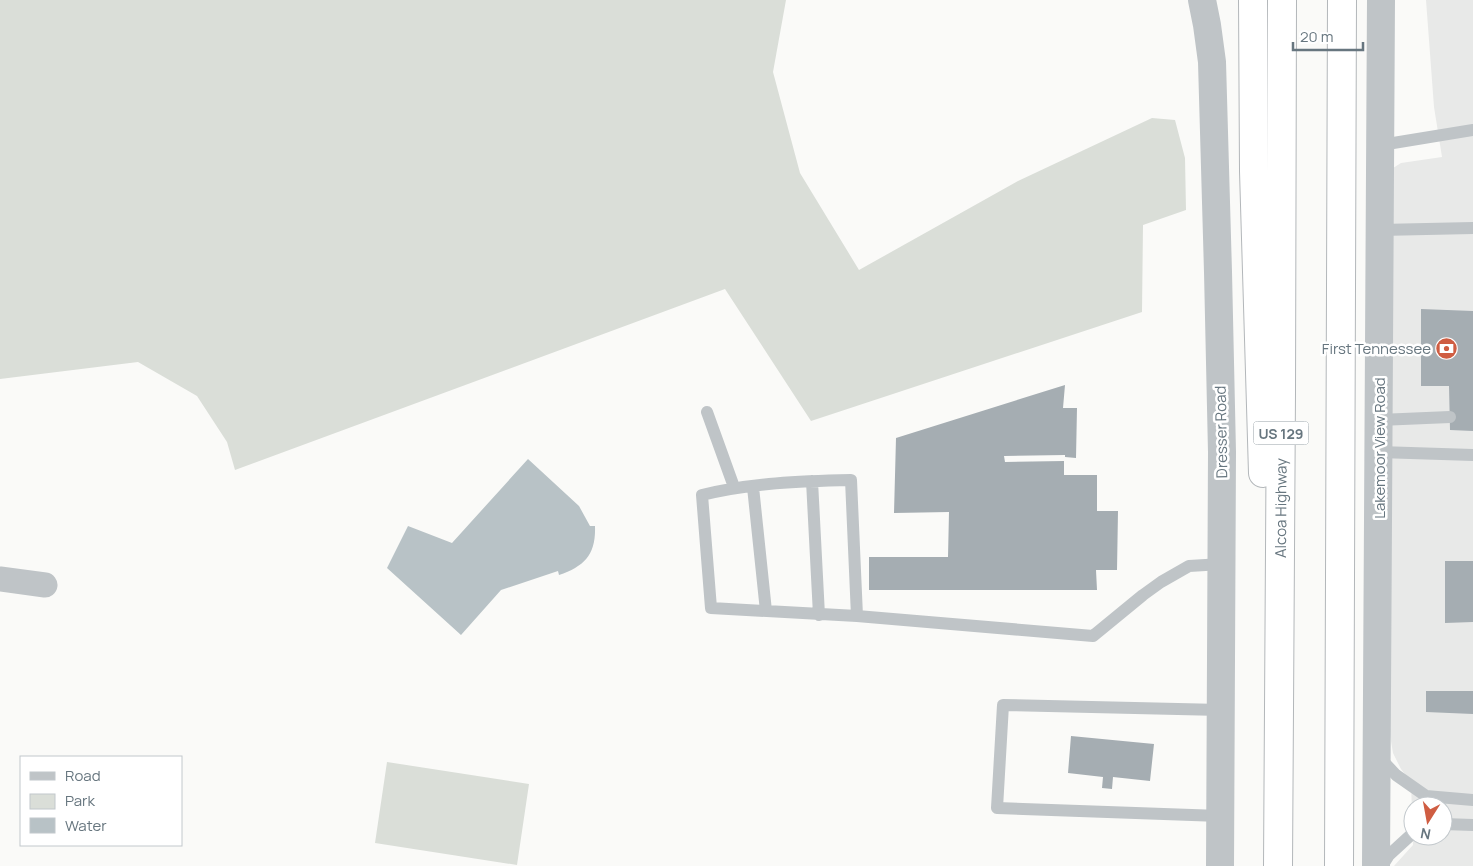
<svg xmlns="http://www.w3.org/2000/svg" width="1473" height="866" font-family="Manrope,sans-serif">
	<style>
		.built { fill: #e8e9e8; fill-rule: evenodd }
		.green { fill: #daded8 }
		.water { fill: #b8c2c6 }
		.building { fill: #a5adb2 }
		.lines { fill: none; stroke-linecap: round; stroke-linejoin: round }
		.motorway-casing { stroke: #b3b7ba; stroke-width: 30 }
		.service { stroke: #bfc4c7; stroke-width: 12 }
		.minor { stroke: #bfc4c7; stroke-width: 25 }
		.tertiary { stroke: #bfc4c7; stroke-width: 28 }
		.motorway { stroke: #fff; stroke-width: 28 }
		.labels { text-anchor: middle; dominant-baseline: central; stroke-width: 5; stroke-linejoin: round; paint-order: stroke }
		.shield { fill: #fff; stroke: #959fa5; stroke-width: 1 }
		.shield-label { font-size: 14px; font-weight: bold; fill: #67767f }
		.poi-label { font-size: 15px; fill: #67767f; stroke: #fff; text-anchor: end }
		.street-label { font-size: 15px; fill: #67767f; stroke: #fff }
	</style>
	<rect width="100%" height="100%" fill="#fafaf8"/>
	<!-- built -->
	<path class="built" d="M1426,0H1473V866H1394L1413,845L1411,782L1401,769L1393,753L1390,735V170L1401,163L1442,157L1434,107ZM1413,806H1443V836H1413Z"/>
	<!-- green -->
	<path class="green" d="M0,0H786L773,72L800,173L859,270L1018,181L1152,118L1175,120L1185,158L1186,210L1143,225L1142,312L811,421L725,289L235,470L227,442L197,396L138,362L0,379Z
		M387,762L529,784L517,865L375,843Z"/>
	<!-- water -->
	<path class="water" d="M528,459L579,506L590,526H595C596,554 585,566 559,575L558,571L501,590L461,635L387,568L408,526L452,543Z"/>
	<!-- building -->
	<path class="building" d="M1421,309L1473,311V431L1450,430L1449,386H1421Z
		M1065,385L1063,408H1077L1076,458L1065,457V455L1004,456L1005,462L1064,461V475H1097V511H1118L1117,570H1096L1097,590H869V557H948L949,512L894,513L896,438Z
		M1445,561H1473V622L1445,623Z
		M1426,691H1473V714L1426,712Z
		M1071,736L1154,744L1150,781L1113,777L1112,789L1102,788L1103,777L1068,773Z"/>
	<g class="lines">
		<defs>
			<g id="motorway">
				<path d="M1253,0L1254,171L1263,473"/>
				<path id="s1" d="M1278,866L1281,393L1282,0"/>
				<path d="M1339,866L1342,0"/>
			</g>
		</defs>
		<!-- motorway casing -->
		<use href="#motorway" class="motorway-casing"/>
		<!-- service -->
		<path class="service" d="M1381,145L1473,130
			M1380,230L1473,228
			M707,412L734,487
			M1379,420L1450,417
			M1379,452L1473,455
			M812,481L819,615
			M753,487L766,611
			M857,616L851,480C801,481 750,483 702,495L711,608L857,616L1093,636L1143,595L1161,582L1189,566L1222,564
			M1380,758L1396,775L1426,796L1473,800
			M1220,816L997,808L1003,705L1221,710
			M1443,824L1473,825
			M1382,866L1389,855L1413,833"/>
		<!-- minor -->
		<path class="minor" d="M0,579L45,585"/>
		<!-- tertiary -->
		<path class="tertiary" d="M1202,0L1207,25L1212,62L1218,272L1222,452L1220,866
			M1376,866L1381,0"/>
		<!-- motorway -->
		<use href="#motorway" class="motorway"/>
	</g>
	<!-- icons -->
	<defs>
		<symbol id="bank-disc" viewBox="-11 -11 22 22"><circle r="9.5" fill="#cf5d42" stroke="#fff"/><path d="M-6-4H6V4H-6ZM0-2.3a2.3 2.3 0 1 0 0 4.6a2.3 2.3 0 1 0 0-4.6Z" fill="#fff"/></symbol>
	</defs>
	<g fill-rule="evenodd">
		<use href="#bank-disc" x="1434" y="336" width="25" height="25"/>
	</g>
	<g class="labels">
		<!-- shield labels -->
		<rect class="shield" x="1253.5" y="421.5" width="55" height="23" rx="4"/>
		<g class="shield-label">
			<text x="1281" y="433">US 129</text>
		</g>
		<!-- poi labels -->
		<g class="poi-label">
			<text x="1431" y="348">First Tennessee</text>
		</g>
		<!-- street labels -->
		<g class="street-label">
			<text transform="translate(1221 432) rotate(-91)">Dresser Road</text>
			<text transform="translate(1379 448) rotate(-90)">Lakemoor View Road</text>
			<text stroke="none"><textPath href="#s1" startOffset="358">Alcoa Highway</textPath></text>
		</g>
	</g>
	<!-- legend -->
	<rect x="20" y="756" width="162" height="90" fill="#ffffff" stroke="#c2c8cc"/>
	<rect x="30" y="772" width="25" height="8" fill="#bfc4c7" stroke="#c2c8cc"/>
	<text x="65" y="781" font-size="15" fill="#67767f">Road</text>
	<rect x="30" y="794" width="25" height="15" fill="#daded8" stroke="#c2c8cc"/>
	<text x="65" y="806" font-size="15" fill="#67767f">Park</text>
	<rect x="30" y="818" width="25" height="15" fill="#b8c2c6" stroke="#c2c8cc"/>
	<text x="65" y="831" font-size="15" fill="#67767f">Water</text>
	<!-- north arrow -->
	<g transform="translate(1428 821) rotate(191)"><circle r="24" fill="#ffffff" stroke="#c2c8cc"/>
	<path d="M0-4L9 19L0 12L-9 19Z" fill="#cf5d42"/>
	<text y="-8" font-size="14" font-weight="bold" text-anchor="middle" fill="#67767f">N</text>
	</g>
	<!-- scale -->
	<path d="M1293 42v8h70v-8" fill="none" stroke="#67767f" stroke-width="2.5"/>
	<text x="1300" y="42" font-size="15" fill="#67767f" stroke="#ffffff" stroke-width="4" paint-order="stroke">20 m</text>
</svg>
